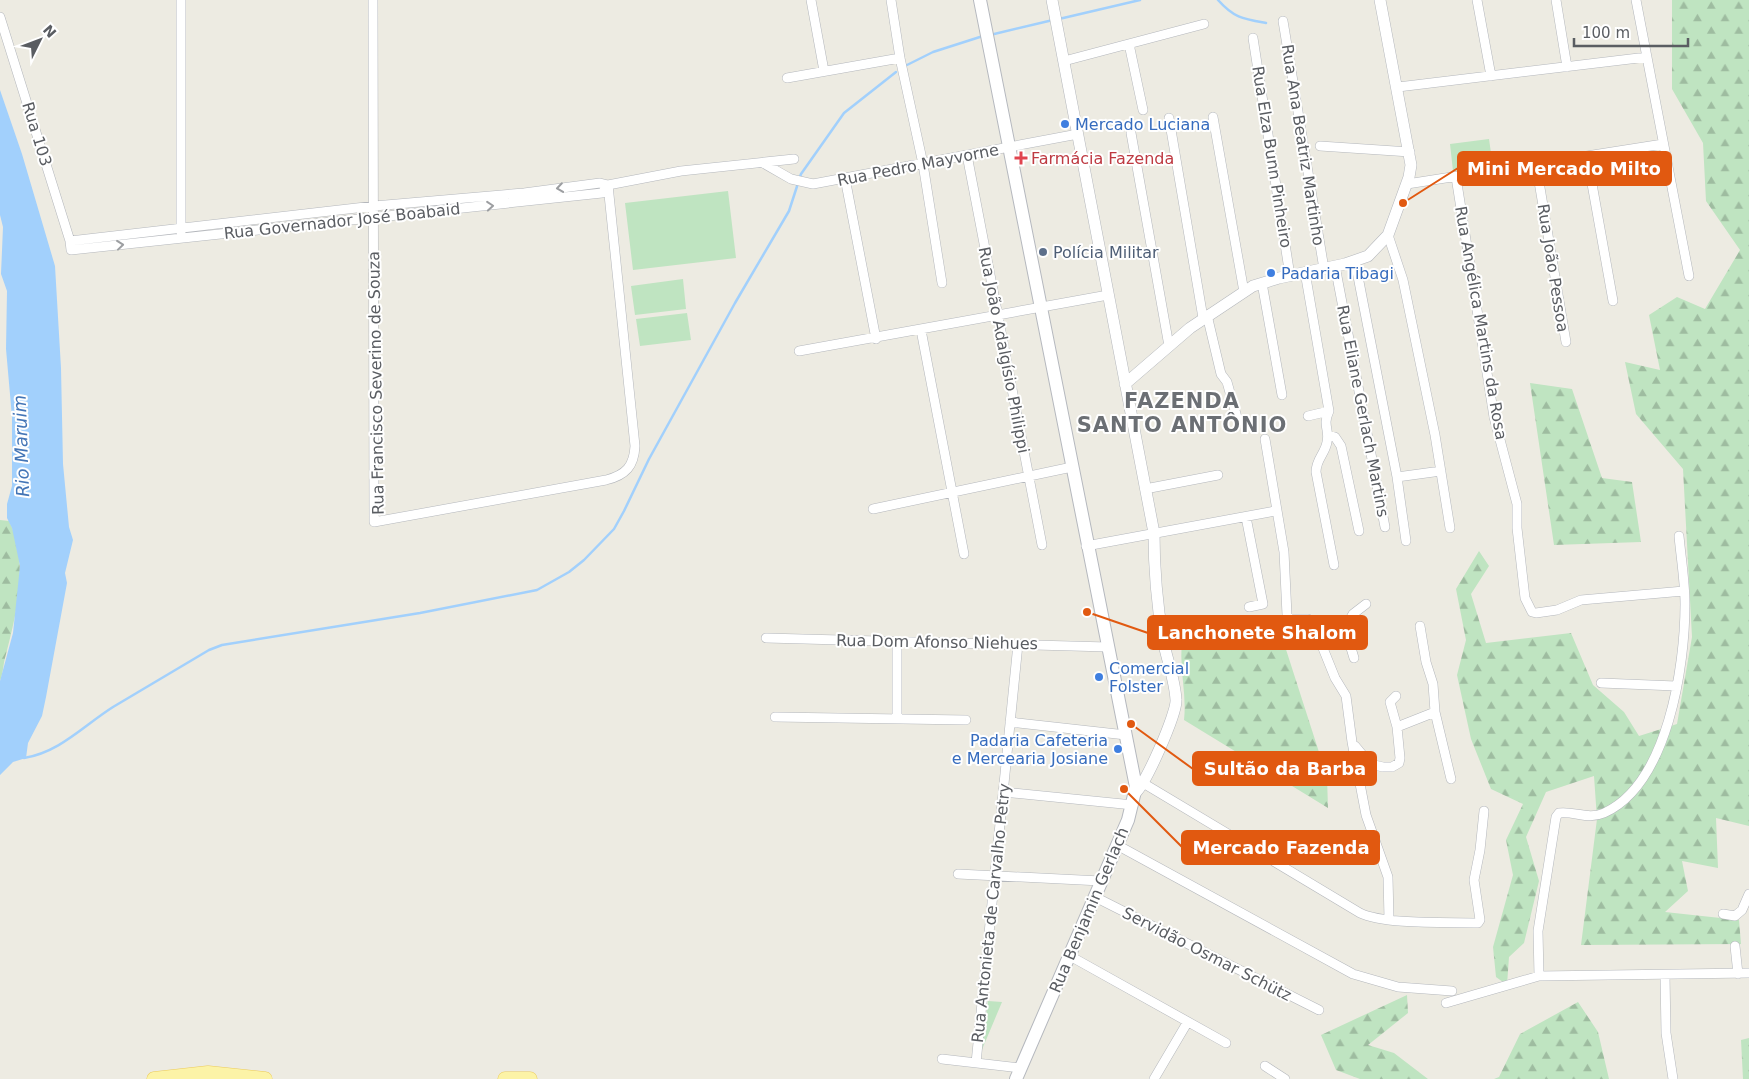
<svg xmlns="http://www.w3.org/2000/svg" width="1749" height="1079" font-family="'DejaVu Sans',sans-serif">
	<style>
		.forest { fill: url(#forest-firs) }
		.park { fill: #bfe4c1 }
		.water { fill: #a2d0fc }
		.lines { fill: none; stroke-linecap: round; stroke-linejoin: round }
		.stream { stroke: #a2d0fc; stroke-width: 2.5 }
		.minor-casing { stroke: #b4b7bc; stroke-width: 10 }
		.tertiary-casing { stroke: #b4b7bc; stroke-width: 12 }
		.secondary-casing { stroke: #b5b8be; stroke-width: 14 }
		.primary-casing { stroke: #eccb5b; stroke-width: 15 }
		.minor { stroke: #fff; stroke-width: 9 }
		.tertiary { stroke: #fff; stroke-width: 11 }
		.secondary { stroke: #fff; stroke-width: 12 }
		.primary { stroke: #fcf3a7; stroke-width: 14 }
		.oneway { stroke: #9c9ea1 }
		.shop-dot { fill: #3f7fe0; stroke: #fff; stroke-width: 2 }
		.health-dot { fill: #e0444e; stroke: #fff; stroke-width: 2 }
		.service-dot { fill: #5c6f8a; stroke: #fff; stroke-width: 2 }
		.labels { text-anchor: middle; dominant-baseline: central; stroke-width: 4; stroke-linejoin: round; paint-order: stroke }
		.shop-label { font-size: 16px; fill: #366cbe; stroke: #fff; text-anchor: start }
		.street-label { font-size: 16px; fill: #5a5d62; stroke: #fff }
		.health-label { font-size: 16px; fill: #be3a42; stroke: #fff; text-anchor: start }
		.service-label { font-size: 16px; fill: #4e5e75; stroke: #fff; text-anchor: start }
		.water-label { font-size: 18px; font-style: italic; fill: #4375b6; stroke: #fff }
		.district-label { font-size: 21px; font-weight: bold; letter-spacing: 1px; fill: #6b6f74; stroke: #fff }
		.leader { fill: none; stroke: #e15910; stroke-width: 2 }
		.callout-dot { fill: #e15910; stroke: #fff; stroke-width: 2 }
		.callout { fill: #e15910; stroke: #e15910; stroke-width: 2 }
		.callout-label { font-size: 18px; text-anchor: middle; font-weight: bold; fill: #fff }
	</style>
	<defs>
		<pattern id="forest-firs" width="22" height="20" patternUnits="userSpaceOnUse" patternTransform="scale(1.25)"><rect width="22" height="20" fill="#bfe4c1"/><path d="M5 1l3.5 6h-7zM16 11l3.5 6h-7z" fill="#9ebca0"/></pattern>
	</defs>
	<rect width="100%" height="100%" fill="#edebe2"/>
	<!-- forest -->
	<path class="forest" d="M1672,0H1749V826L1716,818L1718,868L1682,861L1688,891L1665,912L1739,920L1741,944L1581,945L1597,819L1594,776L1546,792L1526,837L1539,881L1524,943L1509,957L1507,985L1496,977L1493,947L1513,875L1506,840L1523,804L1491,789L1471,739L1457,675L1466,640L1456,589L1479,551L1489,566L1471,594L1486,643L1571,633L1593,685L1624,712L1639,736L1677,724L1692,637L1683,469L1636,414L1625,362L1660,370L1649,315L1677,297L1705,309L1740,250L1706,201L1703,143L1672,89Z
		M1530,383L1572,389L1602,478L1632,482L1641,542L1554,545Z
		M0,520L9,521C30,562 16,616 5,658C3,666 3,674 0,681Z
		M1282,637L1327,777L1328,808L1184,720C1187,694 1179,669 1182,644H1200Z
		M1407,995L1408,1013L1368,1045L1394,1053L1428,1079H1360L1336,1070L1321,1035Z
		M1578,1002L1598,1032L1609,1079H1494L1499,1077L1520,1034Z
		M1749,1038V1079H1743L1741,1040Z"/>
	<!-- park -->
	<path class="park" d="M1489,139L1493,167L1453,171L1450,144Z
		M728,191L736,258L633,270L625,203Z
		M683,279L686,309L635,315L631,286Z
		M687,313L691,340L640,346L636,319Z
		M988,1001L1002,1002L981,1052Z"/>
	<!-- water -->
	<path class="water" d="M0,90L22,154L55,266L61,368L63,464L69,527L73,540L65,573L67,583L46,697L42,716L28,743L26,758L13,762L0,775V681L13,633L20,566L12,528L7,518V504L12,486V417L6,349L7,291L1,274L3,227L0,215Z"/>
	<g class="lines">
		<!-- stream -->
		<path class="stream" d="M1218,0C1234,18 1243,19 1266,23
			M1059,19L1140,0
			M990,35L1053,20
			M907,65L933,52L983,36
			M24,758C60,752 83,726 113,707C145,688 177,669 209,650L222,645L420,613L537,590L569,572L584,560L614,529L624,511L649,459L735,303L789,211L801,174L844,113L896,72"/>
		<defs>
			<path id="minor" d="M373,0L374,522L606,480C626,475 634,466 635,446L608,185
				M811,0L824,71
				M891,0L900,58L923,164L942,283
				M1477,0L1491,76
				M1556,0L1567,67
				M1636,0L1689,276
				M0,17L70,241L71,250L602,193L608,185
				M1283,21L1324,269
				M1253,38L1290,276
				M1129,44L1143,110
				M1064,61L1204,24
				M787,78L900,58
				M1398,87L1647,57
				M1213,117L1244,292
				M1169,118L1203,318
				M1131,133L1169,346
				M1320,146L1410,152
				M967,155L1042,545
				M1587,156L1613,301
				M763,163L791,179L813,184L1078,134
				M1536,164L1566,342
				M1456,177L1494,417L1517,504V528L1525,598L1532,612L1536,613L1557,610L1581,600L1684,591
				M845,178L876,339
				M1407,184L1663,144
				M181,232V0
				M1388,235L1403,280L1435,435L1450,528
				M70,241L374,206L524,193L600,183L608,185L681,171L794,159
				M1355,261L1397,477L1406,541
				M1335,266L1385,527
				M1305,272L1329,411C1322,426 1330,429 1327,442C1325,454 1316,459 1316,472L1334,565
				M1262,283L1282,395
				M1207,315L1221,374L1227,382L1238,421
				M921,330L964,554
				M799,351L1108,295
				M1308,416L1329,411
				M1328,435L1335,437L1341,446L1359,531
				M1265,439L1284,552L1287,615L1290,619H1308L1312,621L1335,678L1346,696L1352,742L1366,815L1388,877L1389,919
				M1397,477L1441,471
				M1145,489L1218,475
				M873,509L1072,467
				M1246,517L1263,604L1249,607
				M1086,546L1275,511
				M1420,626L1426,662L1433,684L1435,712L1451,779
				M1345,628L1354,658
				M1319,636L1345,628L1353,614L1366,604
				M766,638L1108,647
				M1601,683L1676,686
				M1396,696L1390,702L1397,727
				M775,717L966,720
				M897,719V641
				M1010,722L1126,735
				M1355,746L1370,764L1383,767H1392L1399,763L1400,758L1397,727L1435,712
				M1143,783L1360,913C1385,925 1448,922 1478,923L1480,920L1474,880L1480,850L1484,811
				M1003,792L1133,805
				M1117,845L1353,974L1398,987L1452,991
				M958,874L1101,881
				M1095,897L1319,1010
				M1723,914L1735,916L1742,910L1749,894
				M1735,946L1738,974
				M1070,956L1226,1043
				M1665,975L1666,1033L1673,1079
				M1539,976L1538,931L1556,817L1559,813C1575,811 1588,820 1604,813C1668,784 1685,666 1685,604C1685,582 1681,558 1679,536
				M1446,1003L1539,976L1749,973
				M942,1059L1021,1068
				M976,1063L1018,644
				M1265,1066L1285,1079
				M1154,1079L1187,1023"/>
			<path id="tertiary" d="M1052,0L1154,533C1154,569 1157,604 1163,640C1167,660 1175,680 1176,700C1177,713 1145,786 1135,793
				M1125,384L1190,328L1253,286L1279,278L1345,264L1368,256L1388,235L1409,177L1411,165L1380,0"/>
			<path id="secondary" d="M980,0L1136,787L1128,820L1016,1079"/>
			<path id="primary" d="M154,1079L208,1073L265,1079
				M505,1079H530"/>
		</defs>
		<!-- minor casing -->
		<use href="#minor" class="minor-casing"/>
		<!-- tertiary casing -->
		<use href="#tertiary" class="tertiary-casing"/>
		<!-- secondary casing -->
		<use href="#secondary" class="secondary-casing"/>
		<!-- primary casing -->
		<use href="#primary" class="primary-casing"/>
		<!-- minor -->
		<use href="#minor" class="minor"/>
		<!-- tertiary -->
		<use href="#tertiary" class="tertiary"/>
		<!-- secondary -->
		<use href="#secondary" class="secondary"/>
		<!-- primary -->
		<use href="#primary" class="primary"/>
	</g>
	<!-- one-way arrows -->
	<defs><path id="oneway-chevron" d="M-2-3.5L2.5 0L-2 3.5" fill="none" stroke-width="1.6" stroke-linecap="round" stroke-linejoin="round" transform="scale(1.25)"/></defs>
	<g class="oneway">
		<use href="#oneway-chevron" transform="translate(560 188) rotate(172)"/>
		<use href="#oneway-chevron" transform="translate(490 206) rotate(-5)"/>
		<use href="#oneway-chevron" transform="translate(120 245) rotate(-6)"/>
	</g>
	<!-- markers -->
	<g class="shop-dot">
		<circle cx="1065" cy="124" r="5"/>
		<circle cx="1271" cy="273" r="5"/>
		<circle cx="1099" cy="677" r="5"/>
		<circle cx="1118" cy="749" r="5"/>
	</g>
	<path class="health-dot" d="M1018.5 150.5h5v5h5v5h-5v5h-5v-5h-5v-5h5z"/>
	<circle class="service-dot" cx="1043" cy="252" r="5"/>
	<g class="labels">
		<!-- shop labels -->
		<g class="shop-label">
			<text x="1075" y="124">Mercado Luciana</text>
			<text x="1281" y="273">Padaria Tibagi</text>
			<text x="1109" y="668">Comercial<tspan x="1109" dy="18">Folster</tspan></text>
			<text x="1108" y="740" text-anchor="end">Padaria Cafeteria<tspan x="1108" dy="18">e Mercearia Josiane</tspan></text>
		</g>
		<!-- street labels -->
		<g class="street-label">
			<text transform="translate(37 134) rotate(73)">Rua 103</text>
			<text transform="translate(1303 145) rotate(81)">Rua Ana Beatriz Martinho</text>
			<text transform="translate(1272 157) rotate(81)">Rua Elza Bunn Pinheiro</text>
			<text transform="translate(918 165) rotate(-11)">Rua Pedro Mayvorne</text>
			<text transform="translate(342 221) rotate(-6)">Rua Governador José Boabaid</text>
			<text transform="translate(1553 268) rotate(81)">Rua João Pessoa</text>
			<text transform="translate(1481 323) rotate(80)">Rua Angélica Martins da Rosa</text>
			<text transform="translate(1004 350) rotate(79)">Rua João Adalgísio Philippi</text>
			<text transform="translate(376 383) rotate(-91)">Rua Francisco Severino de Souza</text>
			<text transform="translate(1363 411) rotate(79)">Rua Eliane Gerlach Martins</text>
			<text transform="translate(937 642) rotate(1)">Rua Dom Afonso Niehues</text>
			<text transform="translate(1089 910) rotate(-67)">Rua Benjamin Gerlach</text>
			<text transform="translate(991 913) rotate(-84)">Rua Antonieta de Carvalho Petry</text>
			<text transform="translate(1207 954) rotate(27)">Servidão Osmar Schütz</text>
		</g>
		<!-- health labels -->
		<g class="health-label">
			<text x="1031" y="158">Farmácia Fazenda</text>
		</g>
		<!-- service labels -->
		<g class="service-label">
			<text x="1053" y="252">Polícia Militar</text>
		</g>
		<!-- water labels -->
		<g class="water-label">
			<text transform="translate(21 446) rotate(-92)">Rio Maruim</text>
		</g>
		<!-- district labels -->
		<g class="district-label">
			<text x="1182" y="401">FAZENDA<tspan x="1182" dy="24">SANTO ANTÔNIO</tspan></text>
		</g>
	</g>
	<!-- callouts -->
	<path class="leader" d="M1403 203L1458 168M1087 612L1148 633M1131 724L1193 769M1124 789L1182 847"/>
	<g class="callout-dot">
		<circle cx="1403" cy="203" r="5"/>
		<circle cx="1087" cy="612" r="5"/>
		<circle cx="1131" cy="724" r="5"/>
		<circle cx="1124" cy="789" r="5"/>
	</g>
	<g class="callout">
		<rect x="1458" y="152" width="213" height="33" rx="5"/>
		<rect x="1148" y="616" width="219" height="33" rx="5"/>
		<rect x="1193" y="752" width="183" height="33" rx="5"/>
		<rect x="1182" y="831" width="197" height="33" rx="5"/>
	</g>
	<g class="callout-label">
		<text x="1564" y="175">Mini Mercado Milto</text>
		<text x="1257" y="639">Lanchonete Shalom</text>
		<text x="1285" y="775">Sultão da Barba</text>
		<text x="1281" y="854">Mercado Fazenda</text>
	</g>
	<!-- north arrow -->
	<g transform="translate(40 40) rotate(48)" stroke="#ffffff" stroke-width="4" paint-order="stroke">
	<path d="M0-4L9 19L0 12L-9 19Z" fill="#5a5d62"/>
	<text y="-8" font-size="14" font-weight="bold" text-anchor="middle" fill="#5a5d62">N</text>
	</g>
	<!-- scale -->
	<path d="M1574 38v8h114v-8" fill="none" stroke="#5a5d62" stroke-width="2.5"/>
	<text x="1582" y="38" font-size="15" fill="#5a5d62" stroke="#ffffff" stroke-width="4" paint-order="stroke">100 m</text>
</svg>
